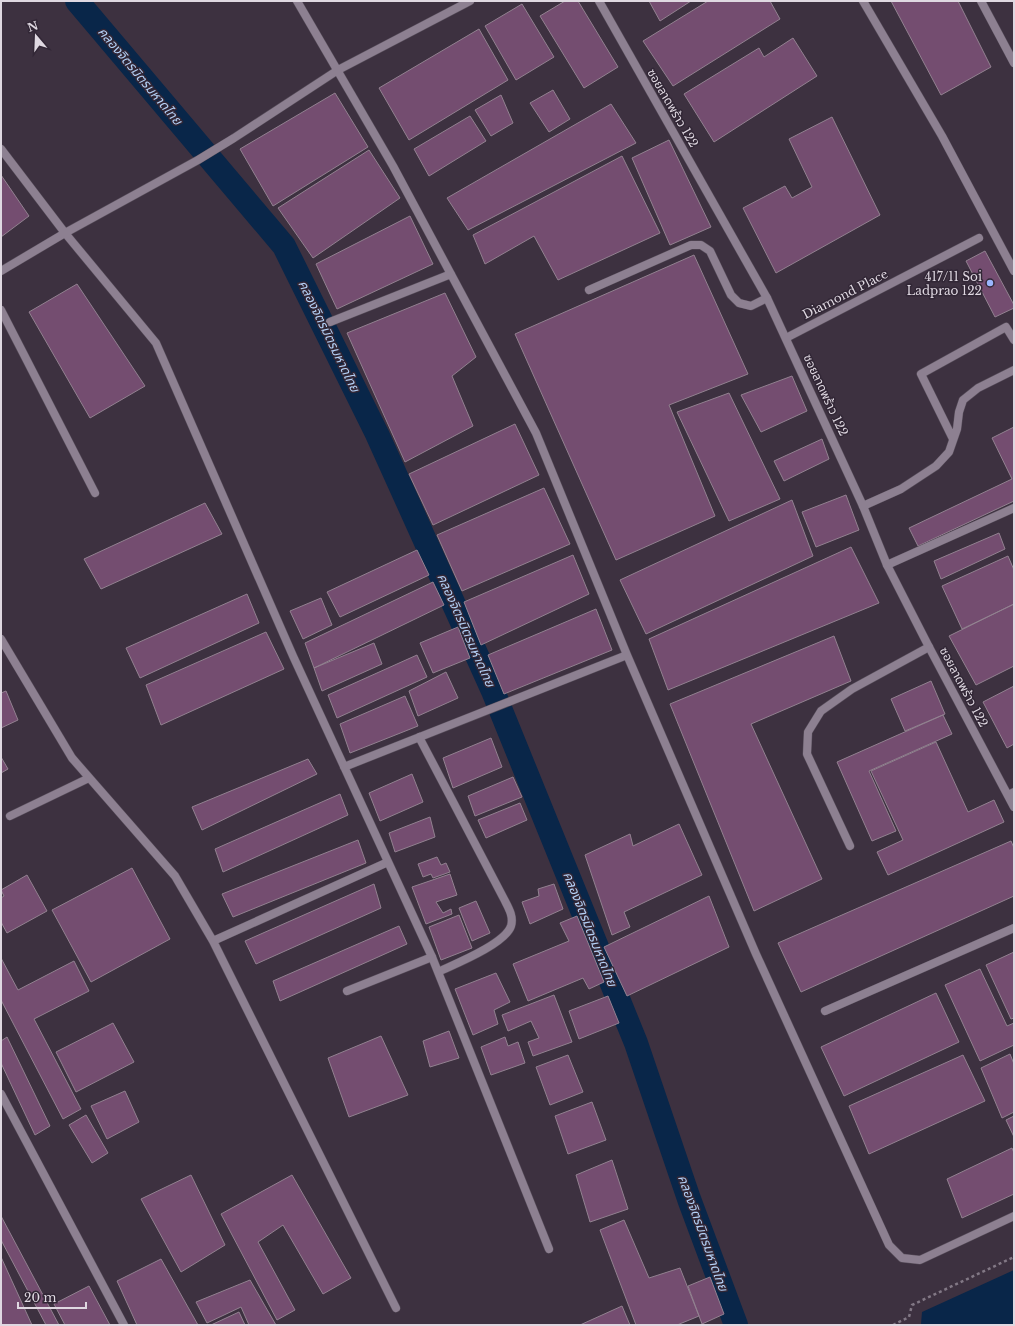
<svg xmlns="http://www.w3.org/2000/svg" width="1015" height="1326" font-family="'Libre Baskerville','Noto Sans Thai',serif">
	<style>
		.water { fill: #092649 }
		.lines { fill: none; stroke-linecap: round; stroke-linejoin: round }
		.canal { stroke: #092649; stroke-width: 24 }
		.building { fill: #744d70; stroke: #928190 }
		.service-casing { stroke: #584e5b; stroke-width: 9 }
		.minor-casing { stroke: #584e5b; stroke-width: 9 }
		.tertiary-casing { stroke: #584e5b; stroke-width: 9 }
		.path { stroke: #827885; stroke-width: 2.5; stroke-dasharray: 3 3; stroke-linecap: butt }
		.service { stroke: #8d8091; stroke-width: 8 }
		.minor { stroke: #8d8091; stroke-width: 8 }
		.tertiary { stroke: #8d8091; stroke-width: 8 }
		.poi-dot { fill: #9ab5fd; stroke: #322736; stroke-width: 1.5 }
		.labels { text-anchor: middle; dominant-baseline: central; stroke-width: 3; stroke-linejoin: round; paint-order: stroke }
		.street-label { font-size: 12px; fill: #dfd8e1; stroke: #322736 }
		.poi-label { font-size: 12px; fill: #dfd8e1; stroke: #322736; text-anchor: end }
		.water-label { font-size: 13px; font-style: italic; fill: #b3d0f6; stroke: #322736 }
	</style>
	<rect width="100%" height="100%" fill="#3d3140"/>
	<!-- water -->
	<path class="water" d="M1014,1270V1325H919L921,1324L922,1312Z"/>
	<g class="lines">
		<!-- canal -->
		<path class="canal" d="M77,1L284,246L377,434L493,691L636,1043L689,1199L736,1325"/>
	</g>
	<!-- building -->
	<path class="building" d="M565,1H578L618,67L584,88L540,16Z
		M649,1H691L660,21Z
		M708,1H770L780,19L673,86L643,41Z
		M891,1H958L991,67L941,95Z
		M522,4L554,57L516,80L485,26Z
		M479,29L508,80L409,140L379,88Z
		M793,38L817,76L714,142L684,94L759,48L764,57Z
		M553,90L570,119L549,132L530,103Z
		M335,93L368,147L273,206L240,149Z
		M501,95L513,123L491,136L475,110Z
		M611,104L636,143L468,230L447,198Z
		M470,116L486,141L429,176L414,149Z
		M832,117L880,215L776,273L743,208L785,186L792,198L812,187L789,139Z
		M669,140L711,227L670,245L632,158Z
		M369,150L400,198L313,258L278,208Z
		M622,156L660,233L558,280L534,236L485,264L473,235Z
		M1,175L29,216L1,237Z
		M410,216L433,264L337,309L316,264Z
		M985,251L1014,305V308L995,317L966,261Z
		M694,255L748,374L669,405L715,516L616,560L515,334Z
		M77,284L145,386L90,418L29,312Z
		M445,293L476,357L452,376L473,426L405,462L347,333Z
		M792,376L807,411L761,432L741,395Z
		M729,393L780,499L729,521L677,412Z
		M515,424L539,475L433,525L409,474Z
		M1014,427V501L918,546L909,528L1012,479L992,438Z
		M822,439L829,459L784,481L774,461Z
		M544,488L570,544L462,591L437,535Z
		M846,495L859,530L816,547L802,512Z
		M792,500L813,556L646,634L620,580Z
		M205,503L222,534L101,589L84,559Z
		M999,533L1005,549L941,579L934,561Z
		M851,547L879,603L668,690L649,639Z
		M417,550L429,575L340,617L327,592Z
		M573,555L589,594L481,645L464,602Z
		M1008,556L1014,570V604L962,629L942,586Z
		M433,582L444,605L314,668L305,643Z
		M247,594L259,623L140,678L126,648Z
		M321,598L332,625L303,639L290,611Z
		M1014,604V666L976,685L949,636Z
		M596,609L612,650L504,694L488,655Z
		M458,627L470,658L433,673L420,643Z
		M266,632L284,669L161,725L146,685Z
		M834,636L851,681L751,724L822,879L754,911L670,704Z
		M374,643L382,664L322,691L314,668Z
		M417,655L427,677L337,718L328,695Z
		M446,672L458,698L418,716L409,691Z
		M931,681L945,714L905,731L891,699Z
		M1014,686V744L1007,748L983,702Z
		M6,691L18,720L1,728V693Z
		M405,696L418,726L350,753L340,724Z
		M943,715L952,734L869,771L896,831L872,841L837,762Z
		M491,738L502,767L453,788L443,758Z
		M936,742L968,812L994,800L1004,822L888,875L877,852L903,840L871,771Z
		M1,757L8,769L1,773Z
		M308,759L317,774L202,830L192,807Z
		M412,774L423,802L380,821L369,793Z
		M513,777L522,797L475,816L468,796Z
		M340,794L348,815L223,872L215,849Z
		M520,803L527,820L486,838L478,820Z
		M430,817L435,837L395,852L389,833Z
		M679,824L702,875L624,912L630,927L612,935L585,855L630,834L633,846Z
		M358,840L366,863L233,917L222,894Z
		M1011,841L1014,848V896L801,992L778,943Z
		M437,857L441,865L446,863L450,872L433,878L431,874L423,877L418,864Z
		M132,868L170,939L91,982L52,910Z
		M450,874L457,895L436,902L443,913L451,909L452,914L426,924L412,887Z
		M27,875L47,911L7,933L1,922V898L4,896L1,890Z
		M374,884L381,908L256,964L245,941Z
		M554,884L563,909L530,924L522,902L539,896L538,889Z
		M709,896L729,947L627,996L604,947Z
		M476,901L490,933L472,941L459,908Z
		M459,915L472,948L441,960L429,927Z
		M577,916L604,982L589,989L583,978L528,1001L513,964L569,941L560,923Z
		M399,926L407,944L280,1001L273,981Z
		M1014,952V1018L1011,1019L986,965Z
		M1,958L18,990L74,961L89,991L34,1019L81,1109L63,1119L1,1000Z
		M980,969L1007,1026L1014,1023V1045L980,1061L945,985Z
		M496,973L510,1002L494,1010L498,1024L473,1035L455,989Z
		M936,993L959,1042L844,1096L821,1047Z
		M554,995L572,1042L533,1056L528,1042L539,1038L531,1021L508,1031L502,1015Z
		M608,996L619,1023L579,1039L569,1011Z
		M113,1023L134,1062L76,1092L56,1052Z
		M449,1031L459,1058L430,1067L423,1041Z
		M381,1036L408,1095L349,1117L328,1058Z
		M7,1037L50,1126L35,1135L1,1063V1041Z
		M505,1037L508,1046L518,1042L525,1063L491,1075L481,1047Z
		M1010,1054L1014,1064V1112L1002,1118L981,1068Z
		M568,1055L583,1092L550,1105L536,1067Z
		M963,1055L985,1101L869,1154L849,1106Z
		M125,1091L139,1122L107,1139L91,1106Z
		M592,1102L606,1140L568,1154L555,1116Z
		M86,1115L108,1153L92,1163L69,1125Z
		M1014,1116V1137L1006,1120Z
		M1012,1148L1014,1153V1194L962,1218L947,1179Z
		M612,1160L628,1209L590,1222L576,1175Z
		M191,1175L225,1245L181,1272L141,1199Z
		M292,1175L351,1278L323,1294L283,1225L258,1242L295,1310L277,1320L221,1214Z
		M1,1216L59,1325H46L1,1240Z
		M624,1220L649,1278L680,1268L699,1316L677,1325H636L600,1230Z
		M1,1257L32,1325H1Z
		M161,1259L198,1325H137L117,1281Z
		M710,1277L724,1314L702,1324L688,1286Z
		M250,1280L276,1325H249L241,1307L207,1323L196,1302Z
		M89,1286L110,1325H65L54,1304Z
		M622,1306L630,1325H580Z
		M239,1312L245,1325H211Z"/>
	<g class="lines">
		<defs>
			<path id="service" d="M589,290L691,245H701L710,251L731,295L739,303L751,306L767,298
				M1,310L95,493
				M953,439L921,374L1006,327L1014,340
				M863,506L901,489L936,466L949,452L957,429L959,412L963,400L978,388L1014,370
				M887,565L1014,508
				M1008,795L1014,792
				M850,846L807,754L808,732L821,711L852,689L929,647
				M347,991L432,957"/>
			<path id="minor" d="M297,1L393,166L536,433L627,655L756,954L889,1245L902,1258L920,1260L1014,1216
				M863,1L942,136L1014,271
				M981,1L1014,63
				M1,149L65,233L156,343L293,656L432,957L549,1249
				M1,271L65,233L198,160L234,138L338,70L470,1
				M330,322L451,274
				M786,338L979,238
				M1,639L72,758L175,876L213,941L396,1308
				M419,737L504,899C508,907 514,916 511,926C505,944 455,964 438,972
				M344,767L627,655
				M10,816L89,778
				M213,941L388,862
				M825,1011L1014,928
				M1,1094L124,1325"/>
			<path id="tertiary" d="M599,1L767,298L863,506L887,565L929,647L1014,807"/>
		</defs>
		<!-- service casing -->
		<use href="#service" class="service-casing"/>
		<!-- minor casing -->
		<use href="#minor" class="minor-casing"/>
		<!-- tertiary casing -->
		<use href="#tertiary" class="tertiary-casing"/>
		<!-- path -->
		<path class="path" d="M893,1325L909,1317L912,1305L1014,1257"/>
		<!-- service -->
		<use href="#service" class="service"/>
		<!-- minor -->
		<use href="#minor" class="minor"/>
		<!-- tertiary -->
		<use href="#tertiary" class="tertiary"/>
	</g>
	<!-- markers -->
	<circle class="poi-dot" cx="990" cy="283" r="4"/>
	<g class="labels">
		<!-- street labels -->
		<g class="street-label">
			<text transform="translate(673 108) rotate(60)">ซอยลาดพร้าว 122</text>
			<text transform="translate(845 294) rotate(-27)">Diamond Place</text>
			<text transform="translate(826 395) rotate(65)">ซอยลาดพร้าว 122</text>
			<text transform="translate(964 687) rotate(62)">ซอยลาดพร้าว 122</text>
		</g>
		<!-- poi labels -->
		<g class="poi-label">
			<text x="982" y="276">417/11 Soi<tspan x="982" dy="14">Ladprao 122</tspan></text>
		</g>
		<!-- water labels -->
		<g class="water-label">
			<text transform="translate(140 76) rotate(50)">คลองจิตรมิตรมหาดไทย</text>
			<text transform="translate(329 336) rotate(64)">คลองจิตรมิตรมหาดไทย</text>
			<text transform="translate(466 630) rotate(66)">คลองจิตรมิตรมหาดไทย</text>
			<text transform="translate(590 929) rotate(68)">คลองจิตรมิตรมหาดไทย</text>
			<text transform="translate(703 1233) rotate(70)">คลองจิตรมิตรมหาดไทย</text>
		</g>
	</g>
	<!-- border -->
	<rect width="1015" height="1326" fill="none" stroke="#dfd8e1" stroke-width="4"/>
	<!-- north arrow -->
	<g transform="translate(36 36) rotate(341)" stroke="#322736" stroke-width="3" paint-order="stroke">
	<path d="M0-3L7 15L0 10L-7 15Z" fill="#dfd8e1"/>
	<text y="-6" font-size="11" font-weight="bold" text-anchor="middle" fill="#dfd8e1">N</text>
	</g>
	<!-- scale -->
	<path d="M18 1302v6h68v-6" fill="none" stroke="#dfd8e1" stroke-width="2"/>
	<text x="24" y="1302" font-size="12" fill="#dfd8e1" stroke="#322736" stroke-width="3" paint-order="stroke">20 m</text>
</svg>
